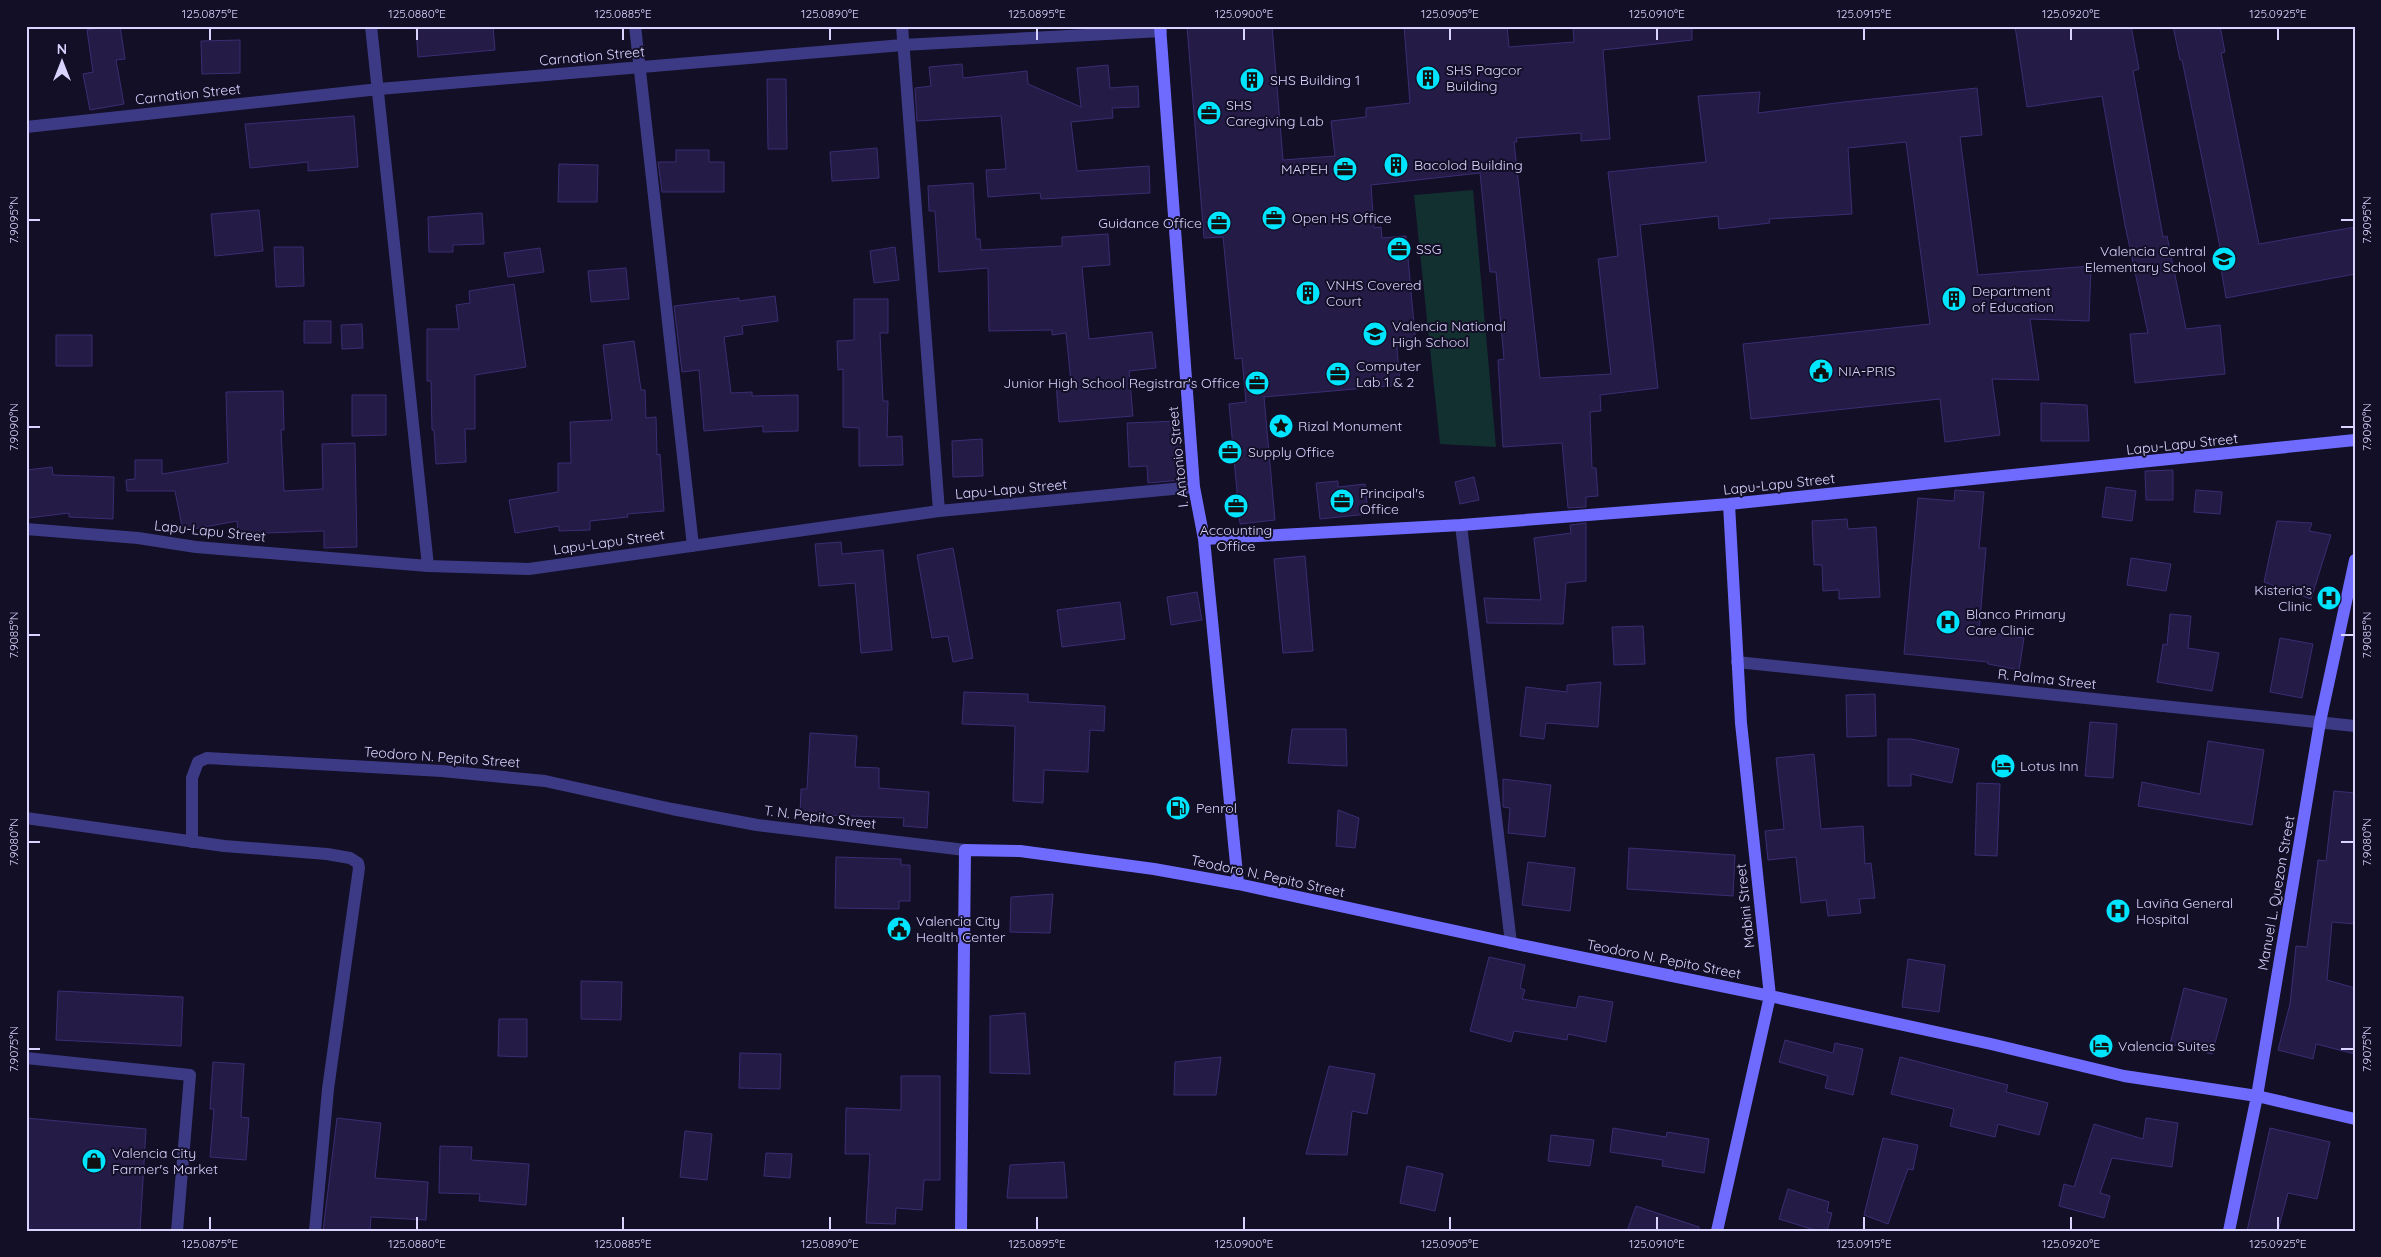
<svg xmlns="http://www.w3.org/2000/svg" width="2381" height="1257" font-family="Quicksand,sans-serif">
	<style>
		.green { fill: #12302f }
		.building { fill: #241b47; stroke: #3b2d73 }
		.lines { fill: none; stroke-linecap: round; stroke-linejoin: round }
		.street { stroke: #3d3a85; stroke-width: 12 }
		.secondary { stroke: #6f6bff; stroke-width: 12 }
		.ticks { fill: none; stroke: #d9d4ff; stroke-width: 2 }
		.labels { text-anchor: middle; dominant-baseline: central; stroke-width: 4; stroke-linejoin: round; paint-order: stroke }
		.street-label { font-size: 14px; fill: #d9d4ff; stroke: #130f26 }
		.poi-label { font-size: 14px; fill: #d9d4ff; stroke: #130f26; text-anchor: start }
		.neatline { fill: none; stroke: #d9d4ff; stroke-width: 2 }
		.ticks-label { font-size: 12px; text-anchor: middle; fill: #d9d4ff }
	</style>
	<rect width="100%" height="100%" fill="#130f26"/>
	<!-- green -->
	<path class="green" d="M1473,190L1496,447L1440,444L1414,195Z"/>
	<!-- building -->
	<path class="building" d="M111,26H120L125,59L116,60L124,104L90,110L83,74L93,72L87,30Z
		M416,26H493L495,50L418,57Z
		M1187,26H1272L1283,160L1335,156L1331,121L1366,117V108L1410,103L1404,26H1507L1509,47L1574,42L1573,26H1692V40L1603,50L1610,139L1581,141V133L1516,138L1517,142H1514L1540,378L1611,374L1598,259L1618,256L1608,172L1706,162L1698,96L1760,92L1758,113L1844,102L1977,88L1982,135L1960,137L1978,275L2091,266L2089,321L2030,319L2039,380L1992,379L2000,435L1945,442L1940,399L1751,419L1743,344L1930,324L1906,142L1848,148L1852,214L1769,219L1770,223L1719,229L1718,216L1640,225L1658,388L1600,395L1601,411L1590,412L1592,468H1596L1598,496L1586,497V507L1568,508L1562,443L1503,447L1498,360L1504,359L1496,272H1490L1480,173L1371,185L1374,228L1381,227L1382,238L1406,236L1416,346L1397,348L1400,385L1264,397L1275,520L1240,524L1229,404L1246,402L1242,358L1235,359L1223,237L1204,238Z
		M2015,26H2131L2139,69L2133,71L2163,237L2167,236L2186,329L2220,325L2225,374L2135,383L2130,334L2148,333L2125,225L2102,96L2027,107Z
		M2173,26H2220L2225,52L2221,53L2259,244L2355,227V274L2226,298L2220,263L2223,262L2182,60H2180Z
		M240,40V73L202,74L201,41Z
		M962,64L963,78L1027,71L1028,84L1081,107L1077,68L1108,65L1110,88L1138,86L1139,107L1112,108L1113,118L1071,122L1077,171L1149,166L1150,193L1041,199L1040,193L988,197L986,170L1006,169L1001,116L917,121L915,88L931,86L929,67Z
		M767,79H786L787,149H768Z
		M354,116L358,167L308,171V162L250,168L245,124Z
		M877,148L879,178L832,181L830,152Z
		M676,150H709V162H724V192H662L658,162H676Z
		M559,164L598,165L597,202H558Z
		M973,183L976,239H980L981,250L1062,246V237L1108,234L1110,265L1082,267L1089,339L1152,332L1156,368L1129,371L1133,416L1059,422L1056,383L1071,382L1066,333L1052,335V330L989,331L988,268L939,272L935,211H929L928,186Z
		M259,210L263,251L215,256L211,214Z
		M482,213L484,244L453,245V252H429L428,217Z
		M274,247H303L304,286L276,287Z
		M895,247L899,280L874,283L870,251Z
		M540,248L544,272L508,277L504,253Z
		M626,268L629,299L591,302L588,271Z
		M514,284L526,367L475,375V429H465L466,462L436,464L434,430H432L431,381H427V329H459L456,305L470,303L469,291Z
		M775,296L778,321L742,326L743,334L724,337L731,393L752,392V396L798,395V431L763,432V426L704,431L699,370L682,372L674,306L739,298V301Z
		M854,299H888V333H880L883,401H888L887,437L902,436L903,465L859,466V428L843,427V369L838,370L837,341L854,340Z
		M304,321H331V343H304Z
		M362,324L363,348L342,349L341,325Z
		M56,335H92V366H56Z
		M634,341L641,390H645L646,418L656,417L657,455L660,454L664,511L627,514L628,517L590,521V530L559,531V526L515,533L509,500L558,492V463H571L570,422L612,420L603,345Z
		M283,391L284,430H281L284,491L323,489L322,444L355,443L357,547L324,548V531L238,534L237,521L183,531L175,491H127L126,480L135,479V460H162V474L228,463L226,392Z
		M352,395H386V435L352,436Z
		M2041,403L2087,405L2089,441H2041Z
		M1179,421L1182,480L1148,483L1147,466L1129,467L1127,423Z
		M982,439L983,476L953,477L952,441Z
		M52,467L53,475L114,477L113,519L69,517V513L28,518L26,470Z
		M2173,470V500H2146L2145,471Z
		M1474,477L1479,500L1460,504L1455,482Z
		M1338,481V487L1365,484L1368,514L1320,519L1316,483Z
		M2106,487L2136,491L2132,521L2102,517Z
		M1955,490L1984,492L1979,548H1986L1979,631L2024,638L2019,670L1988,664V662L1904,654L1918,498L1954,501Z
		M2196,490L2222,492L2220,514L2194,512Z
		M1847,519L1848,529L1876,527L1880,597L1839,599V590L1823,591L1822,565H1814L1812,521Z
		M2277,521L2312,523L2309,531L2331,535L2311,599L2264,582Z
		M1586,523V581L1566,583L1563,624L1487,623L1484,598L1541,600L1534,538L1571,533L1570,525Z
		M841,542L842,554L883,550L892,650L861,653L855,583L819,586L815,544Z
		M953,548L973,658L953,662L948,636L932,638L917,555Z
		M1305,556L1313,651L1283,653L1274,559Z
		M2131,558L2171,564L2166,591L2127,585Z
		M1197,592L1202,620L1171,625L1167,597Z
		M1120,602L1125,639L1062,647L1057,610Z
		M2170,614L2191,616L2188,648L2219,653L2212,691L2157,682L2163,644L2167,645Z
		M1643,626L1645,664L1614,665L1612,627Z
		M2280,638L2313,644L2302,698L2270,692Z
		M1601,682L1598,727L1546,723L1544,739L1520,736L1526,687L1567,692V685Z
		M964,692L1028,694V702L1105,706L1104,731L1090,730L1088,772L1044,770L1043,803L1013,801L1015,726L962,724Z
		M1875,694L1876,736L1847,737L1846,695Z
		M2090,722L2117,724L2113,778L2085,776Z
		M1292,729H1346L1347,766L1288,763Z
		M810,733L857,736L855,767L879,768V788L929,792L927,828L903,826L904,818L800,814L801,789H807Z
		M1888,739H1911L1959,749L1952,783L1911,774V786H1888Z
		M2208,741L2264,750L2252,825L2138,806L2142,782L2200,794Z
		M1814,754L1821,829L1863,826L1865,864L1871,863L1875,898L1859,899L1861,913L1828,916L1826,900L1801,903L1796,857L1768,860L1765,831L1784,829L1776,758Z
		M1503,779L1551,785L1545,837L1508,833L1510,808L1503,807Z
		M1977,783L2000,784L1997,856L1975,855Z
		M2334,791L2355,793V924L2332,922L2327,980L2355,988V1054L2316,1044L2313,1059L2278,1050L2290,1004L2296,946L2307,947L2318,860L2326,861Z
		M1338,810L1359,818L1355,848L1336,846Z
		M1629,848L1735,855L1733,896L1627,889Z
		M836,857L901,859V865H910V901H899V909L835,908Z
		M1528,862L1575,868L1570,911L1522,905Z
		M1053,894L1050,933L1010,932L1011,897Z
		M1489,957L1525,965L1520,988L1525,990L1522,999L1576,1008L1579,996L1613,1002L1606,1042L1568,1034L1567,1040L1514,1031L1511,1042L1470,1031Z
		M1908,959L1945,965L1939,1012L1902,1007Z
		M581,981L622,982L621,1020L581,1019Z
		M2184,988L2227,999L2212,1054L2170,1044Z
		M58,991L183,997L181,1046L56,1040Z
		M1025,1013L1030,1074L990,1073V1016Z
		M499,1019H527V1057L498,1056Z
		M1785,1040L1833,1053L1835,1043L1863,1049L1853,1095L1825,1088L1828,1076L1779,1062Z
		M740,1053L781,1054L780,1089L739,1088Z
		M1221,1057L1216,1095H1174L1175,1062Z
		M1900,1057L2008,1085L2006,1092L2048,1103L2039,1135L1998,1124L1995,1137L1950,1126L1954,1109L1891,1094Z
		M213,1062L244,1064L241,1117L249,1118L246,1160L210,1157L214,1109H210Z
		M1329,1066L1375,1074L1367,1114L1352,1111L1347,1155L1306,1154Z
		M901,1076H940V1180H924L922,1210L896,1208L895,1224L866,1223L870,1154H845L846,1108L901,1110Z
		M26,1118L146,1129L140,1231H26Z
		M337,1118L381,1123L375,1178L428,1182L426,1220L371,1217L370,1231H323Z
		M2146,1118L2178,1123L2172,1167L2112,1158L2100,1193L2110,1196L2104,1218L2059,1206L2064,1184L2074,1187L2094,1124L2143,1139Z
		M1613,1128L1666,1137L1667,1132L1709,1139L1704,1173L1662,1166L1663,1160L1610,1152Z
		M2270,1128L2330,1142L2317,1199L2288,1193L2278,1231H2247Z
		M685,1131L712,1134L707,1180L680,1177Z
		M1551,1135L1594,1140L1590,1166L1548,1161Z
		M1883,1138L1918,1145L1913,1170L1908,1169L1888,1224L1864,1215Z
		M440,1146L472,1147L471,1160L529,1164L526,1205L479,1201L480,1194L439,1193Z
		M766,1153L792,1154L790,1178L764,1176Z
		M1064,1162L1067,1198H1007L1010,1165Z
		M1407,1166L1443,1174L1435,1211L1400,1203Z
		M1788,1189L1829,1202L1827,1212L1832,1213L1827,1231H1818L1779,1219Z
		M1636,1206L1699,1227V1231H1627Z"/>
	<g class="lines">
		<!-- street -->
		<path class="street" d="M371,26L428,566
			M635,26L693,546
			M902,26L939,511
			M26,127L379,89L903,45L1161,31
			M1461,525L1511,943
			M26,529L138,538L196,547L428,566L529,569L939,511L1194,487
			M1737,662L2355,726
			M26,818L224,846L327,854L350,858L358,863L359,868L328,1089L315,1231
			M192,842V778L198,762L207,758L442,771L545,781L672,809L757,825L965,850
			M26,1058L190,1075L177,1231"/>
		<!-- secondary -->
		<path class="secondary" d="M1160,26L1194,487L1204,539L1238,884
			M1204,539L1461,525L1729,504L2355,440
			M961,1231L965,850L1020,851L1154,869L1238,884L1511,943L1770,996L1991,1044L2124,1076L2257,1096L2355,1119
			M1717,1231L1770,996L1741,723L1729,504
			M2229,1231L2257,1096L2320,722L2355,560"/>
	</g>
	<!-- ticks -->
	<path class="ticks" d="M210,28V40M417,28V40M623,28V40M830,28V40M1037,28V40M1244,28V40M1450,28V40M1657,28V40M1864,28V40M2071,28V40M2278,28V40M28,220H40M2341,220H2354M28,427H40M2341,427H2354M28,635H40M2341,635H2354M28,842H40M2341,842H2354M28,1049H40M2341,1049H2354M210,1217V1230M417,1217V1230M623,1217V1230M830,1217V1230M1037,1217V1230M1244,1217V1230M1450,1217V1230M1657,1217V1230M1864,1217V1230M2071,1217V1230M2278,1217V1230"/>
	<!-- icons -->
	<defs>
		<symbol id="building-disc" viewBox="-11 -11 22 22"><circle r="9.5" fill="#00e5ff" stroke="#130f26"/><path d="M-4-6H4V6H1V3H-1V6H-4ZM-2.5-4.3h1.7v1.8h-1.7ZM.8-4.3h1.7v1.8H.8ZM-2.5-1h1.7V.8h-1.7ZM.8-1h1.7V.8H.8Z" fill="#111"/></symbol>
		<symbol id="office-disc" viewBox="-11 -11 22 22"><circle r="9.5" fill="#00e5ff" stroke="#130f26"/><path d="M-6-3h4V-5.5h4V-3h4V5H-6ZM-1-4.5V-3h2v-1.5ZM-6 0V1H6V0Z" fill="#111"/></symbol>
		<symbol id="school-disc" viewBox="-11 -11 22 22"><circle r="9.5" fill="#00e5ff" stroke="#130f26"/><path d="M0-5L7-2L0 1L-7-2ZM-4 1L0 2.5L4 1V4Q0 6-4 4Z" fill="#111"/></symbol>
		<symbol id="civic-disc" viewBox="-11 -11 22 22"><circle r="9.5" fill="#00e5ff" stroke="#130f26"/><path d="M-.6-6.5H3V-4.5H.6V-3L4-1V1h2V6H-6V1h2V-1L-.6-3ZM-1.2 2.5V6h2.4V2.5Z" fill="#111"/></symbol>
		<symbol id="sight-disc" viewBox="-11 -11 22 22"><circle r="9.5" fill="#00e5ff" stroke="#130f26"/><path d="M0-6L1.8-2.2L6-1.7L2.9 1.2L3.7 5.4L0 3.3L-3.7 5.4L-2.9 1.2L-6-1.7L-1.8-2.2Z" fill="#111"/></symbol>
		<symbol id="hospital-disc" viewBox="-11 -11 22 22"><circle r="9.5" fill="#00e5ff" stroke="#130f26"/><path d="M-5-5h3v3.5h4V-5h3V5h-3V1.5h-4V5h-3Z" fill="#111"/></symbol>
		<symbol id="hotel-disc" viewBox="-11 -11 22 22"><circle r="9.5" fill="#00e5ff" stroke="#130f26"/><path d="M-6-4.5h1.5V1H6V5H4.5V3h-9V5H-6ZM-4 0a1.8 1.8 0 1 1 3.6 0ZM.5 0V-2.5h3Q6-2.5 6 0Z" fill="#111"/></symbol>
		<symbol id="fuel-disc" viewBox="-11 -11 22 22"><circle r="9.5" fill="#00e5ff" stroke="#130f26"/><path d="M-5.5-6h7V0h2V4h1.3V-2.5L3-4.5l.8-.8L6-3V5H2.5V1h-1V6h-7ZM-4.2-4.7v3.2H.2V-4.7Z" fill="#111"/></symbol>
		<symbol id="shop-disc" viewBox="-11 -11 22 22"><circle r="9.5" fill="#00e5ff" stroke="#130f26"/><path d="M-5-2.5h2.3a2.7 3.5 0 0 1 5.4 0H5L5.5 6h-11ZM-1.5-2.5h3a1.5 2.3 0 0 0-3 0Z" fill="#111"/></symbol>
	</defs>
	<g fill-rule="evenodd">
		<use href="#building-disc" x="1414" y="64" width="28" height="28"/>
		<use href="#building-disc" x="1238" y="66" width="28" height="28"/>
		<use href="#office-disc" x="1195" y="99" width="28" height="28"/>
		<use href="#building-disc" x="1382" y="151" width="28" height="28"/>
		<use href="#office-disc" x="1331" y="155" width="28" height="28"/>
		<use href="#office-disc" x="1260" y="204" width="28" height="28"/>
		<use href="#office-disc" x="1205" y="209" width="28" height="28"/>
		<use href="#office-disc" x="1385" y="235" width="28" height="28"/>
		<use href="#school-disc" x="2210" y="245" width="28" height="28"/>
		<use href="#building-disc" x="1294" y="279" width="28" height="28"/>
		<use href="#building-disc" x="1940" y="285" width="28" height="28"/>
		<use href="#school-disc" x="1361" y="320" width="28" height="28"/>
		<use href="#civic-disc" x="1807" y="357" width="28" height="28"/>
		<use href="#office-disc" x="1324" y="360" width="28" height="28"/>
		<use href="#office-disc" x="1243" y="369" width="28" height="28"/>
		<use href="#sight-disc" x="1267" y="412" width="28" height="28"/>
		<use href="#office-disc" x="1216" y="438" width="28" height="28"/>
		<use href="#office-disc" x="1328" y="487" width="28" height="28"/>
		<use href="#office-disc" x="1222" y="492" width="28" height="28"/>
		<use href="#hospital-disc" x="2315" y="584" width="28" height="28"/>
		<use href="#hospital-disc" x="1934" y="608" width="28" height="28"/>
		<use href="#hotel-disc" x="1989" y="752" width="28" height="28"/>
		<use href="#fuel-disc" x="1164" y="794" width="28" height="28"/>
		<use href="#hospital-disc" x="2104" y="897" width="28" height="28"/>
		<use href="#civic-disc" x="885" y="915" width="28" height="28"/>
		<use href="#hotel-disc" x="2087" y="1032" width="28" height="28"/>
		<use href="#shop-disc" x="80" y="1147" width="28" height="28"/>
	</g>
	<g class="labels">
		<!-- street labels -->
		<g class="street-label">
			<text transform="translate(592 56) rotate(-5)">Carnation Street</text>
			<text transform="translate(188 94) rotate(-6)">Carnation Street</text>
			<text transform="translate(2182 444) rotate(-6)">Lapu-Lapu Street</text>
			<text transform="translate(1178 457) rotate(-96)">I. Antonio Street</text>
			<text transform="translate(1779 484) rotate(-6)">Lapu-Lapu Street</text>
			<text transform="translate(1011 489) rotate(-5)">Lapu-Lapu Street</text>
			<text transform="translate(210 531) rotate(6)">Lapu-Lapu Street</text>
			<text transform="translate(609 542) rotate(-8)">Lapu-Lapu Street</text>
			<text transform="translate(2047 679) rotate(6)">R. Palma Street</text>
			<text transform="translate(442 757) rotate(4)">Teodoro N. Pepito Street</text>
			<text transform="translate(820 817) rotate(7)">T. N. Pepito Street</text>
			<text transform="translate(1268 876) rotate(12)">Teodoro N. Pepito Street</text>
			<text transform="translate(2276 893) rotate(-80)">Manuel L. Quezon Street</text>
			<text transform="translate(1745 906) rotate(-96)">Mabini Street</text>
			<text transform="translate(1664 959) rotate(11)">Teodoro N. Pepito Street</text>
		</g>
		<!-- poi labels -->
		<g class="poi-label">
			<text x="1446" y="70">SHS Pagcor<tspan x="1446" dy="16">Building</tspan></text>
			<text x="1270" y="80">SHS Building 1</text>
			<text x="1226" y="105">SHS<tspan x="1226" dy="16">Caregiving Lab</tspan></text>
			<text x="1414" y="165">Bacolod Building</text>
			<text x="1328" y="169" text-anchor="end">MAPEH</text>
			<text x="1292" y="218">Open HS Office</text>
			<text x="1202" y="223" text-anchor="end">Guidance Office</text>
			<text x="1416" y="249">SSG</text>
			<text x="2206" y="251" text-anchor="end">Valencia Central<tspan x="2206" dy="16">Elementary School</tspan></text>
			<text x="1326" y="285">VNHS Covered<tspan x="1326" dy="16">Court</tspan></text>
			<text x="1972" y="291">Department<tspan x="1972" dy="16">of Education</tspan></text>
			<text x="1392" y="326">Valencia National<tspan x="1392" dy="16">High School</tspan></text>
			<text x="1356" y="366">Computer<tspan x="1356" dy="16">Lab 1 &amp; 2</tspan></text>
			<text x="1838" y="371">NIA-PRIS</text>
			<text x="1240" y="383" text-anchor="end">Junior High School Registrar's Office</text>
			<text x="1298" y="426">Rizal Monument</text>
			<text x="1248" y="452">Supply Office</text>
			<text x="1360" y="493">Principal's<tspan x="1360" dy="16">Office</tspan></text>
			<text x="1236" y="530" text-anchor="middle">Accounting<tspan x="1236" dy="16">Office</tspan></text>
			<text x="2312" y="590" text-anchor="end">Kisteria’s<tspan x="2312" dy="16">Clinic</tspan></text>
			<text x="1966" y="614">Blanco Primary<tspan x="1966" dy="16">Care Clinic</tspan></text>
			<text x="2020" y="766">Lotus Inn</text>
			<text x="1196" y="808">Penrol</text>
			<text x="2136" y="903">Laviña General<tspan x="2136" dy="16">Hospital</tspan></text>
			<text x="916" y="921">Valencia City<tspan x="916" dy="16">Health Center</tspan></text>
			<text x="2118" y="1046">Valencia Suites</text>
			<text x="112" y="1153">Valencia City<tspan x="112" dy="16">Farmer's Market</tspan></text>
		</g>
	</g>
	<!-- border -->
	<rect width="2381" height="1257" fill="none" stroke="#130f26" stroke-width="55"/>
	<!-- north arrow -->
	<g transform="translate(62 62)" stroke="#130f26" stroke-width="4" paint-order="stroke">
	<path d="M0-4L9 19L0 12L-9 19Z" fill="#d9d4ff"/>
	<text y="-8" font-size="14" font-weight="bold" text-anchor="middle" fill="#d9d4ff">N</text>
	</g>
	<rect x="28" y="28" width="2326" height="1202" class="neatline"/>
	<g class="ticks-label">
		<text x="210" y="18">125.0875°E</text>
		<text x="417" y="18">125.0880°E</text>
		<text x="623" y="18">125.0885°E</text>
		<text x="830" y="18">125.0890°E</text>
		<text x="1037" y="18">125.0895°E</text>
		<text x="1244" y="18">125.0900°E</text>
		<text x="1450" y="18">125.0905°E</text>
		<text x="1657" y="18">125.0910°E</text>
		<text x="1864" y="18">125.0915°E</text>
		<text x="2071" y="18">125.0920°E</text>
		<text x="2278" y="18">125.0925°E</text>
		<text transform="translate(14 220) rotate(-90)" y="4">7.9095°N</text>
		<text transform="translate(2367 220) rotate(-90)" y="4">7.9095°N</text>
		<text transform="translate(14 427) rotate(-90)" y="4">7.9090°N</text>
		<text transform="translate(2367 427) rotate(-90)" y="4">7.9090°N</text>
		<text transform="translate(14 635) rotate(-90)" y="4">7.9085°N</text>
		<text transform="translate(2367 635) rotate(-90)" y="4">7.9085°N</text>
		<text transform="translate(14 842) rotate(-90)" y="4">7.9080°N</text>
		<text transform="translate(2367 842) rotate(-90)" y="4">7.9080°N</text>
		<text transform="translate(14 1049) rotate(-90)" y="4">7.9075°N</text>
		<text transform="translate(2367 1049) rotate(-90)" y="4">7.9075°N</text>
		<text x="210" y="1248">125.0875°E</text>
		<text x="417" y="1248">125.0880°E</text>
		<text x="623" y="1248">125.0885°E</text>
		<text x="830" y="1248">125.0890°E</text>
		<text x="1037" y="1248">125.0895°E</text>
		<text x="1244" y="1248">125.0900°E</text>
		<text x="1450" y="1248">125.0905°E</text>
		<text x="1657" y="1248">125.0910°E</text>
		<text x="1864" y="1248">125.0915°E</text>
		<text x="2071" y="1248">125.0920°E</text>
		<text x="2278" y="1248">125.0925°E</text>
	</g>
</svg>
